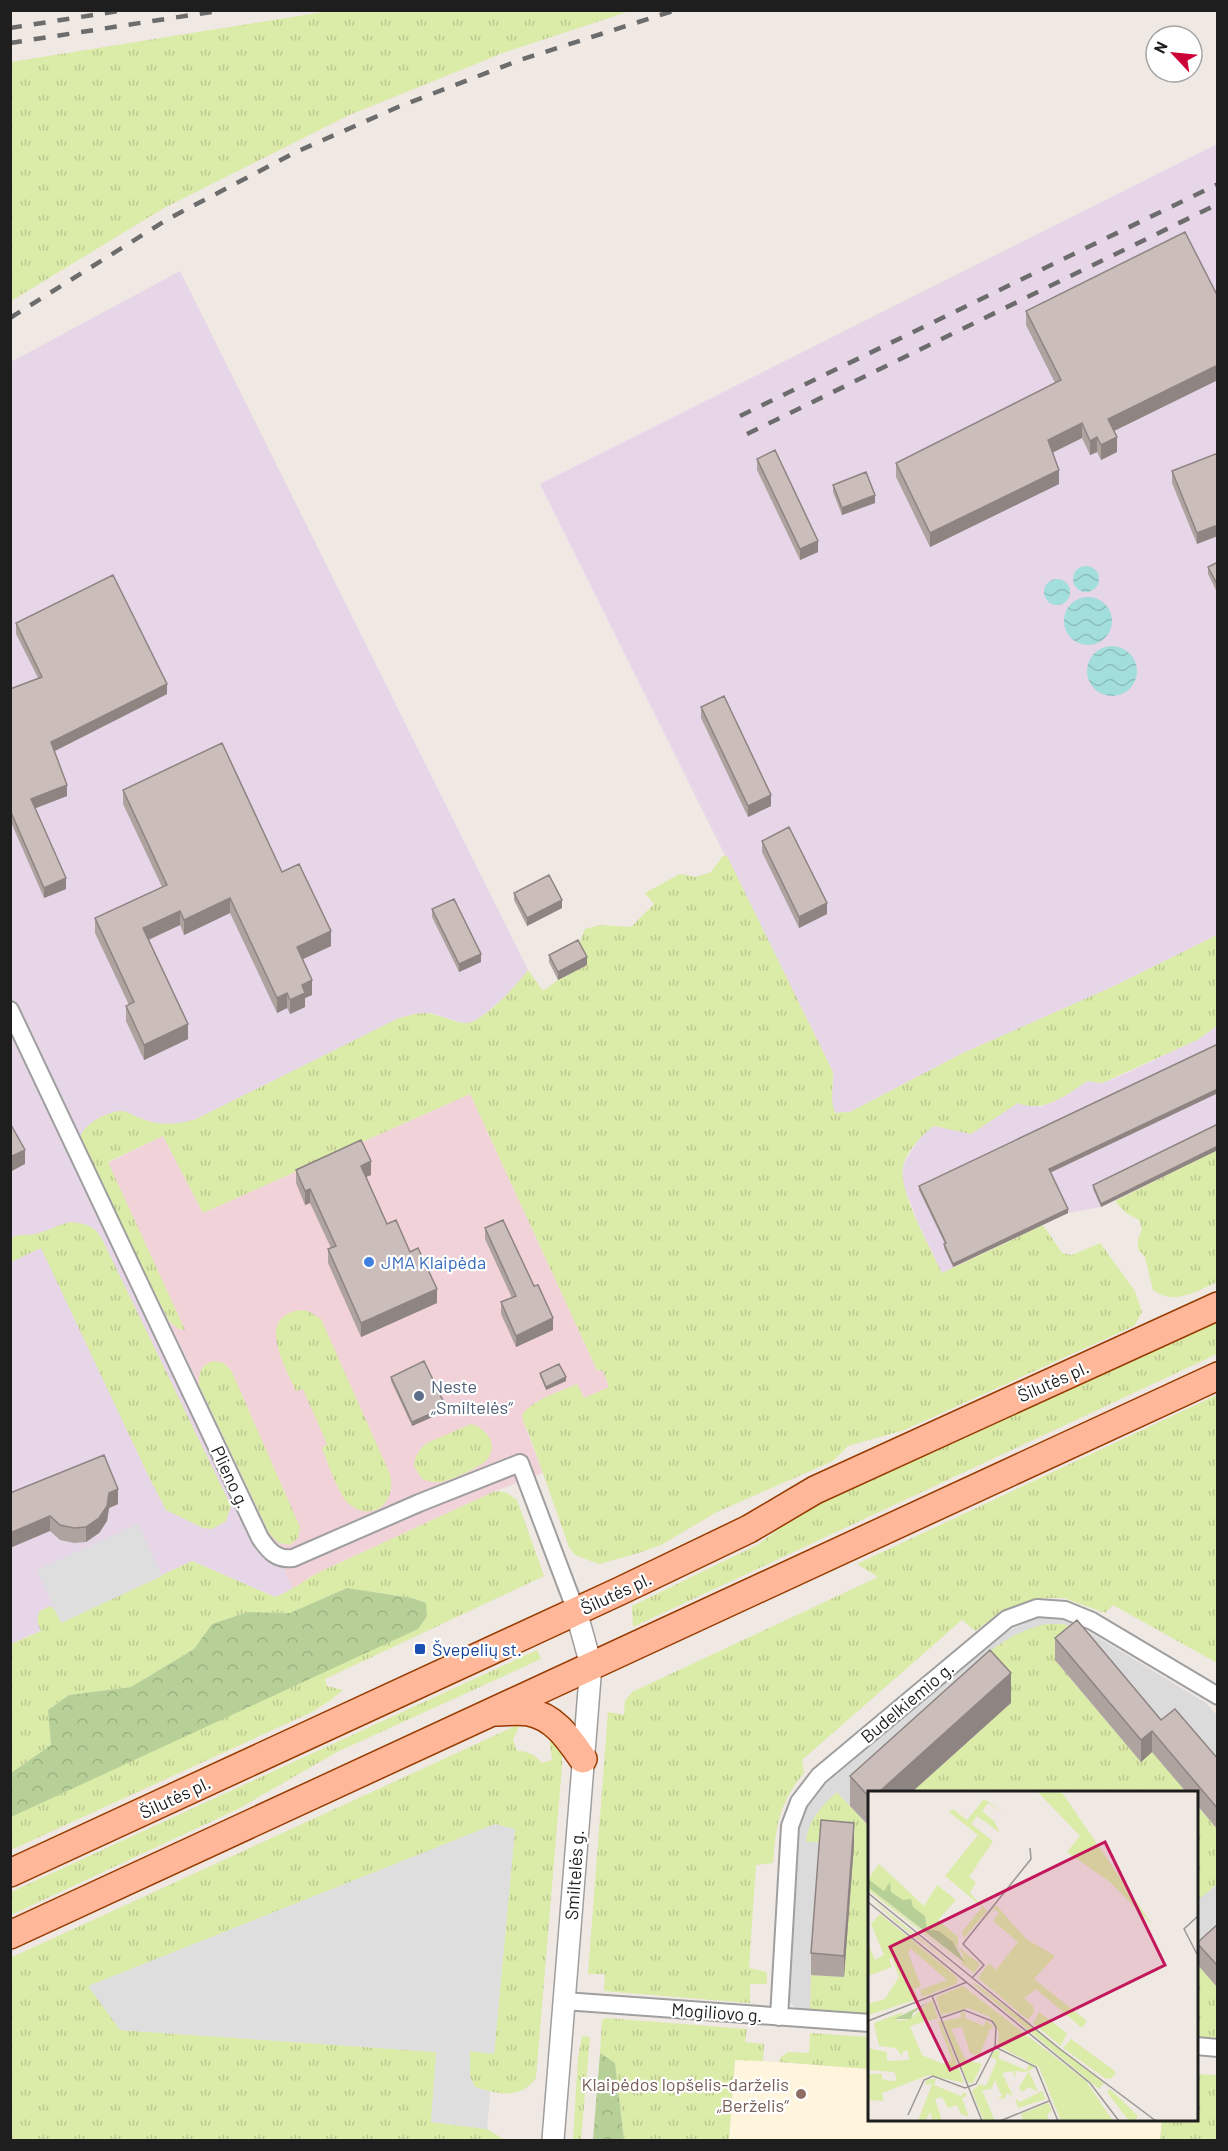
<svg xmlns="http://www.w3.org/2000/svg" width="1228" height="2151" font-family="Barlow,sans-serif">
	<style>
		.residential { fill: #dcdbdb }
		.commercial { fill: #f1d2d9 }
		.industrial { fill: #e7d5e8 }
		.education { fill: #fff5dd }
		.grass { fill: url(#grass-tufts) }
		.forest { fill: url(#forest-crowns) }
		.parking { fill: #dedede }
		.water { fill: url(#water-waves) }
		.lines { fill: none; stroke-linecap: round; stroke-linejoin: round }
		.minor-casing { stroke: #9f9f9f; stroke-width: 20 }
		.tertiary-casing { stroke: #9f9f9f; stroke-width: 24 }
		.primary-casing { stroke: #983b00; stroke-width: 30 }
		.minor { stroke: #fff; stroke-width: 16 }
		.tertiary { stroke: #fff; stroke-width: 21 }
		.primary { stroke: #feb799; stroke-width: 27 }
		.rail { stroke: #6c6c6c; stroke-width: 4.5; stroke-dasharray: 12 12; stroke-linecap: butt }
		.wall { fill: #afa3a0 }
		.shaded-wall { fill: #8e8482 }
		.building { fill: #cbbdba; stroke: #8e8482; stroke-width: 1.5 }
		.shop-dot { fill: #3f7fe0; stroke: #fff; stroke-width: 2 }
		.service-dot { fill: #5c6f8a; stroke: #fff; stroke-width: 2 }
		.transit-dot { fill: #1a4fb4; stroke: #fff; stroke-width: 2 }
		.education-dot { fill: #8d6e63; stroke: #fff; stroke-width: 2 }
		.labels { text-anchor: middle; dominant-baseline: central; stroke-width: 4.5; stroke-linejoin: round; paint-order: stroke }
		.shop-label { font-size: 18px; fill: #366cbe; stroke: #fff; text-anchor: start }
		.street-label { font-size: 18px; fill: #1e1e1e; stroke: #fff }
		.service-label { font-size: 18px; fill: #4e5e75; stroke: #fff; text-anchor: start }
		.transit-label { font-size: 18px; fill: #164399; stroke: #fff; text-anchor: start }
		.education-label { font-size: 18px; fill: #785e54; stroke: #fff; text-anchor: end }
		.inset-road { fill: none; stroke: #9b9794; stroke-width: 1.5 }
		.view { fill: #c2185b; fill-opacity: 0.15; stroke: #c2185b; stroke-width: 3 }
		.inset-edge { fill: none; stroke: #1e1e1e; stroke-width: 3 }
	</style>
	<defs>
		<pattern id="grass-tufts" width="24" height="20" patternUnits="userSpaceOnUse" patternTransform="scale(1.5)"><rect width="24" height="20" fill="#dbeba8"/><path d="M3 7l-1-3M5 7V3M7 7l1-3M15 17l-1-3M17 17v-4M19 17l1-3" fill="none" stroke="#bcc990"/></pattern>
		<pattern id="forest-crowns" width="20" height="18" patternUnits="userSpaceOnUse" patternTransform="scale(1.5)"><rect width="20" height="18" fill="#b7d097"/><path d="M2 6a3 3 0 1 1 6 0M12 15a3 3 0 1 1 6 0" fill="none" stroke="#9db282"/></pattern>
		<pattern id="water-waves" width="16" height="10" patternUnits="userSpaceOnUse" patternTransform="scale(1.5)"><rect width="16" height="10" fill="#a2dedb"/><path d="M0 5q4-4 8 0t8 0" fill="none" stroke="#8bbebc"/></pattern>
	</defs>
	<rect width="100%" height="100%" fill="#efe8e3"/>
	<!-- residential -->
	<path class="residential" d="M1050,1617L1062,1618L1076,1624L1206,1703L1217,1715V2039L1197,2037L1196,1792H870L869,2014L795,2008L786,1998V1982L800,1819L806,1805L820,1789L1002,1635L1021,1624L1036,1618Z"/>
	<!-- commercial -->
	<path class="commercial" d="M470,1094L597,1370L603,1371L610,1388L584,1399L577,1384L527,1409L524,1424L543,1473L493,1492L324,1570L310,1577L293,1590L269,1533L169,1321L173,1325L108,1163L163,1136L203,1213Z"/>
	<!-- industrial -->
	<path class="industrial" d="M1217,144V935L1112,987L963,1053L850,1112L835,1113L830,1102L833,1089V1072L540,484Z
		M180,271L528,970L514,989L475,1022L466,1024L431,1013H419L399,1018L196,1119L185,1123L164,1125L154,1123L121,1111L114,1112L85,1128V1153L169,1321L269,1533L293,1590L275,1597L192,1561L61,1623L50,1606L40,1611L42,1630L11,1644V362Z
		M1217,1026V1150L1101,1207L1068,1213L942,1273L919,1225L902,1181L903,1165L922,1134L934,1126L947,1128L1001,1113L1018,1103L1041,1107L1067,1095L1087,1081L1103,1083L1129,1072L1197,1040Z"/>
	<!-- education -->
	<path class="education" d="M735,2059L869,2069L870,2120H1162L1160,2140H729Z"/>
	<!-- grass -->
	<path class="grass" d="M336,10L630,11L503,53L347,116L164,208L11,301V62Z
		M723,856H727L833,1072C833,1087 830,1099 835,1113L850,1112L963,1053L1112,987L1217,935V1026L1197,1040L1102,1083L1087,1081C1067,1095 1042,1114 1018,1103L971,1134L934,1126C922,1135 906,1151 903,1167C898,1191 931,1249 942,1273L1043,1225L1062,1253L1072,1255L1100,1243L1135,1291L1142,1312L1134,1326L904,1430L848,1446L833,1461L717,1512L661,1545L639,1553L599,1564L575,1555L569,1547L529,1434L524,1424L522,1415C533,1399 560,1392 577,1384L584,1398L609,1387L603,1371L597,1370L470,1094L203,1213L163,1136L108,1162L185,1330L179,1329L169,1321L85,1153L80,1138C83,1124 108,1111 122,1111C129,1112 134,1116 140,1118C159,1126 177,1125 196,1119L399,1018C409,1016 421,1011 432,1014C442,1016 453,1022 464,1023C481,1025 518,984 528,970L543,991L558,980L586,965L578,947L585,929L600,925L631,927L654,904L645,893L680,874L696,877L711,872Z
		M1217,1150V1282C1196,1291 1175,1306 1153,1290L1145,1257L1138,1249V1239L1142,1229L1139,1220L1126,1213L1115,1201Z
		M72,1222C88,1224 97,1227 104,1243L231,1506L226,1521L212,1529L203,1528L166,1510L149,1477L41,1248L11,1262V1238C18,1234 21,1235 29,1235C44,1234 57,1224 72,1222Z
		M301,1310L308,1311L321,1319L389,1472C399,1501 372,1525 348,1503C339,1495 327,1461 322,1448L327,1444L303,1389L296,1391C286,1368 254,1316 301,1310Z
		M1217,1317V1354L633,1627L632,1606L759,1544L813,1502Z
		M213,1361L224,1363L231,1370L300,1527L298,1538L290,1545L279,1543L269,1533L199,1385C198,1373 201,1365 213,1361Z
		M1217,1395V1663L1113,1605L1105,1613L1064,1598H1042L1006,1609L975,1631L962,1620L802,1760L804,1773C779,1803 776,1826 773,1863L756,1865L749,1968L767,1972V1984H750V2003L604,1991L605,1974H588L608,1712L624,1715L625,1701L632,1692L878,1577L857,1564Z
		M471,1424C487,1429 499,1444 487,1460C482,1466 449,1481 441,1482C434,1483 428,1481 422,1479L414,1466C415,1455 419,1450 427,1443Z
		M500,1491L507,1493L517,1500L544,1576L325,1679L327,1686L343,1690L331,1700L312,1712L11,1850L10,1817L417,1629L426,1603L412,1598L347,1588L290,1613L248,1612L212,1624L194,1649L131,1687L69,1695L48,1710L51,1745L11,1773V1644L41,1631C37,1622 36,1619 40,1611L50,1606L54,1609L61,1622L192,1561L275,1597C293,1590 307,1578 324,1570L493,1492Z
		M1046,1624H1064L1082,1633L1055,1660L1140,1761L1152,1752L1186,1792H1016L1010,1789L1002,1790L1000,1792H912L1011,1703L974,1664C998,1644 1016,1631 1046,1624Z
		M537,1650L541,1659L337,1752L238,1809L11,1915V1892Z
		M520,1724L513,1740L517,1751C528,1751 534,1754 542,1763L552,1760L550,1743L553,1732L562,1741V1766L536,2078C520,2100 498,2094 475,2087L470,2077V2051L494,2054L515,1829L121,2030L437,2052L431,2122L487,2129L505,2140H11L10,1958Z
		M837,1792L869,1827V2014L810,2010L811,1975L844,1977L821,1842H806C808,1820 822,1806 837,1792Z
		M1196,1805L1218,1830L1217,1884L1197,1901Z
		M1196,1964L1217,1985V2039L1197,2037Z
		M606,2018L747,2029L745,2042L764,2044L763,2061L735,2060L729,2140H624L615,2063L600,2053L602,2020Z
		M810,2033L869,2037V2069L779,2062L781,2057L788,2052L809,2053Z
		M582,2036L590,2037L581,2140H573L578,2058Z
		M1197,2074L1217,2075V2140H1160L1162,2120H1196Z"/>
	<!-- forest -->
	<path class="forest" d="M347,1588L412,1598L426,1603L427,1616L418,1629L11,1817V1773L51,1745L48,1710L69,1695L131,1687L194,1649L212,1624L248,1612L290,1613Z
		M600,2053L615,2063L624,2140H593Z"/>
	<!-- parking -->
	<path class="parking" d="M138,1524L162,1576L61,1623L37,1570Z
		M495,1824L515,1829L494,2054L470,2051V2077L475,2087L490,2092L487,2129L431,2122L436,2052L120,2030L88,1986Z"/>
	<!-- water -->
	<path class="water" d="M1073 579a13 13 0 1 1 26 0a13 13 0 1 1-26 0Z
		M1044 592a13 13 0 1 1 26 0a13 13 0 1 1-26 0Z
		M1064 621a24 24 0 1 1 48 0a24 24 0 1 1-48 0Z
		M1087 671a25 25 0 1 1 50 0a25 25 0 1 1-50 0Z"/>
	<g class="lines">
		<defs>
			<path id="minor" d="M10,1010L260,1538C269,1551 276,1560 293,1558L419,1503L520,1463L576,1611
				M564,2001L870,2023
				M779,2017L790,1826L799,1802L819,1776L1007,1619L1037,1608L1065,1610L1092,1621L1218,1696
				M1196,2046L1218,2048"/>
			<path id="tertiary" d="M553,2140L591,1665L576,1611"/>
			<path id="primary" d="M496,1712C506,1712 519,1710 529,1712C555,1717 569,1739 583,1759
				M10,1873L620,1591L749,1529L815,1490L1218,1306
				M10,1935L1218,1376"/>
		</defs>
		<!-- minor casing -->
		<use href="#minor" class="minor-casing"/>
		<!-- tertiary casing -->
		<use href="#tertiary" class="tertiary-casing"/>
		<!-- primary casing -->
		<use href="#primary" class="primary-casing"/>
		<!-- minor -->
		<use href="#minor" class="minor"/>
		<!-- tertiary -->
		<use href="#tertiary" class="tertiary"/>
		<!-- primary -->
		<use href="#primary" class="primary"/>
		<!-- rail -->
		<path class="rail" d="M10,28L125,10
			M10,43L224,10
			M10,318L168,219L296,152L398,107L520,60L676,10
			M740,416L1218,184
			M747,434L1218,204"/>
	</g>
	<!-- wall -->
	<path class="wall" d="M1026,311L1114,431L1117,452L1101,460L1097,452L1090,455L1082,438L1053,452L1059,484L930,547L896,477V463L1055,383L1026,325Z
		M1218,453L1197,544L1172,483V471Z
		M757,459L818,552L800,560L757,470Z
		M833,485L875,503L842,515L833,492Z
		M1218,562V591L1217,592L1208,574V567Z
		M16,623L167,694L54,751L67,796L35,808L66,889L44,898L10,820V689L38,678L16,634Z
		M701,707L771,806L748,817L701,718Z
		M123,790L282,872L331,946L302,959L312,995L305,998V1007L290,1014L287,1008L277,1013L230,913L184,935L180,925L149,940L188,1039L144,1060L126,1021V1006L129,1005L95,933V918L162,887L123,804Z
		M762,841L827,914L799,928L762,852Z
		M514,893L562,908L527,926L514,900Z
		M432,909L481,962L459,972L432,917Z
		M549,955L587,965L558,980L549,962Z
		M1218,1093L1050,1173L1068,1213L953,1267L944,1248V1244H945L919,1190V1186Z
		M1218,1124L1101,1207L1093,1189V1185Z
		M296,1170L371,1175L366,1177L387,1224L410,1252L437,1303L361,1337L328,1263V1249L331,1248L310,1203L305,1205L296,1183Z
		M485,1228L553,1330L516,1347L501,1314V1302L512,1298L485,1239Z
		M540,1373L566,1381L546,1390L540,1376Z
		M391,1377L446,1411L412,1426L391,1381Z
		M10,1493L118,1504L109,1508L107,1521L99,1533L86,1542L74,1543L60,1540L50,1531Z
		M1055,1638L1161,1720L1218,1759V1830L1197,1805V1792H1186L1152,1752L1141,1762L1055,1660Z
		M1011,1703L870,1792V1827L850,1806V1776Z
		M854,1844L844,1977L811,1975V1953Z
		M1218,1924V1985L1216,1986L1197,1964V1943Z"/>
	<!-- shaded-wall -->
	<path class="shaded-wall" d="M1218,365V380L1108,434V419Z
		M1082,423V438L1048,455V440Z
		M1097,437V452L1090,455V441Z
		M1117,437V452L1101,460V445Z
		M1059,470V484L930,547V533Z
		M875,495V503L842,515V508Z
		M1218,525V536L1197,544V533Z
		M818,541V552L800,560V549Z
		M167,684V694L51,753V742Z
		M67,785V796L31,810V799Z
		M771,795V806L748,817V806Z
		M66,878V889L44,898V888Z
		M230,898V913L184,935V920Z
		M562,900V908L527,926V918Z
		M827,903V914L799,928V917Z
		M180,911V925L143,942V928Z
		M331,931V946L297,962V947Z
		M481,954V962L459,972V964Z
		M587,957V965L558,980V972Z
		M312,980V995L305,998V1007L290,1014V1000L302,985Z
		M287,993V1008L277,1013V998Z
		M188,1024V1039L144,1060V1045Z
		M1218,1089V1093L1049,1173V1169Z
		M1218,1146V1150L1101,1207V1204Z
		M25,1150V1164L10,1172V1157Z
		M371,1161V1175L361,1179V1166Z
		M310,1189V1203L305,1205V1191Z
		M1068,1209V1213L953,1267V1264Z
		M437,1289V1303L361,1337V1323Z
		M553,1318V1330L516,1347V1336Z
		M566,1377V1381L546,1390V1387Z
		M446,1407V1411L412,1426V1422Z
		M118,1489V1504L109,1508L107,1521L99,1533L86,1542V1527L109,1493Z
		M50,1516V1531L10,1548V1533Z
		M1011,1673V1703L912,1792H879Z
		M1152,1731V1752L1141,1762V1740Z
		M854,1823V1844L844,1977V1956Z
		M1218,1963V1985L1216,1986V1964Z"/>
	<!-- building -->
	<path class="building" d="M1185,232L1218,297V365L1108,419L1117,437L1101,445L1097,437L1090,441L1082,423L1048,440L1059,470L930,533L896,463L1061,380L1026,311Z
		M775,450L818,541L800,549L757,459Z
		M1218,453V525L1197,533L1172,471Z
		M866,472L875,495L842,508L833,485Z
		M1218,562V584H1217L1208,567Z
		M113,575L167,684L51,742L67,785L31,799L66,878L44,888L10,810V689L42,677L16,623Z
		M724,696L771,795L748,806L701,707Z
		M222,743L282,872L299,864L331,931L297,947L312,980L302,985L305,993L290,1000L287,993L277,998L230,898L184,920L180,911L143,928L188,1024L144,1045L126,1006L134,1002L95,918L167,885L123,790Z
		M789,827L827,903L799,917L762,841Z
		M549,875L562,900L527,918L514,893Z
		M454,899L481,954L459,964L432,909Z
		M578,940L587,957L558,972L549,955Z
		M1218,1044V1089L1049,1169L1068,1209L953,1264L944,1244L946,1243L919,1186Z
		M10,1123L25,1150L10,1157Z
		M1218,1124V1146L1101,1204L1093,1185Z
		M361,1140L371,1161L361,1166L387,1224L396,1220L410,1252L418,1248L437,1289L361,1323L328,1249L336,1246L310,1189L305,1191L296,1170Z
		M503,1220L534,1286L538,1285L553,1318L516,1336L501,1302L516,1296L485,1228Z
		M424,1361L446,1407L412,1422L391,1377Z
		M559,1364L566,1377L546,1387L540,1373Z
		M104,1455L118,1489L109,1493L107,1506L99,1518L86,1527L74,1528L60,1525L50,1516L10,1533V1493Z
		M1077,1620L1161,1720L1175,1709L1218,1759V1809L1152,1731L1141,1740L1055,1638Z
		M990,1650L1011,1673L879,1792H870V1798L850,1776Z
		M821,1820L854,1823L844,1956L811,1953Z
		M1218,1924V1963L1216,1964L1197,1943Z"/>
	<!-- markers -->
	<circle class="shop-dot" cx="369" cy="1262" r="6"/>
	<circle class="service-dot" cx="419" cy="1396" r="6"/>
	<rect class="transit-dot" x="414" y="1643" width="12" height="12" rx="3"/>
	<circle class="education-dot" cx="801" cy="2094" r="6"/>
	<g class="labels">
		<!-- shop labels -->
		<g class="shop-label">
			<text x="381" y="1262">JMA Klaipėda</text>
		</g>
		<!-- street labels -->
		<g class="street-label">
			<text transform="translate(1053 1381) rotate(-24)">Šilutės pl.</text>
			<text transform="translate(231 1477) rotate(65)">Plieno g.</text>
			<text transform="translate(616 1593) rotate(-25)">Šilutės pl.</text>
			<text transform="translate(907 1702) rotate(-40)">Budelkiemio g.</text>
			<text transform="translate(175 1797) rotate(-25)">Šilutės pl.</text>
			<text transform="translate(574 1875) rotate(-86)">Smiltelės g.</text>
			<text transform="translate(717 2012) rotate(4)">Mogiliovo g.</text>
		</g>
		<!-- service labels -->
		<g class="service-label">
			<text x="431" y="1386">Neste<tspan x="431" dy="21">„Smiltelės“</tspan></text>
		</g>
		<!-- transit labels -->
		<g class="transit-label">
			<text x="432" y="1649">Švepelių st.</text>
		</g>
		<!-- education labels -->
		<g class="education-label">
			<text x="789" y="2084">Klaipėdos lopšelis-darželis<tspan x="789" dy="21">„Berželis“</tspan></text>
		</g>
	</g>
	<!-- overview -->
	<g transform="translate(868 1791)">
		<rect width="330" height="330" fill="#efe8e3"/>
		<path d="M169,0H193L285,135L242,91L199,61L212,45ZM116,8L139,23L120,12L114,20L126,30L132,42L109,25L103,33L125,50L101,86L108,91L102,102L119,120L96,147L94,141L114,116L77,85L110,44L81,21L85,18L99,29ZM11,73L56,115L69,94L88,109L70,129L90,146V156L112,173L106,182L0,99V96L94,172L95,163L88,154L70,140L59,138L57,125L22,101V91L16,101L0,88ZM0,105L98,185L29,132ZM128,114L158,148L187,165L166,188L219,230L214,237L168,198L156,207L165,215L166,221L160,229L110,187L121,172L128,179L150,151L125,130L131,122L126,118L113,134ZM12,123L90,187L88,193L54,206L52,199L79,189L42,157L40,162L53,195L46,198L50,208L0,224V213L17,208L31,186L24,167L21,168L24,176L0,185V152L7,169L16,164L3,133ZM107,192L236,292L231,298L105,193ZM95,195L218,290L245,330H193L171,276L130,255L131,241L122,226L100,217L73,224L68,206ZM64,209L70,227L42,235L54,264L75,273L84,269L69,229L73,231L96,292L61,284L14,302L16,310L0,309V283H14V288L23,290H28V285L26,281L0,279V257L19,261V270L41,269L40,260H35L34,265L28,257L11,255L6,232L35,221L28,230L42,228ZM92,221L98,222L97,227L116,235L118,229L126,236L122,238L111,266L102,262L94,236L83,238L98,269L114,273L105,292H100L75,230L94,226ZM171,221L199,242L193,255L165,232ZM203,248L248,281L244,287L238,288L195,257ZM127,259L132,261L130,267L158,279L162,272L166,277L157,281L147,280L148,287L144,280L134,282L145,305L138,302L137,307L129,308L134,305L127,289L123,298L114,299L127,330H116L104,300L112,293L118,295L129,269L123,266ZM161,280L170,301L161,296L154,301L151,296ZM59,288H68L66,294L93,305L97,301L99,305L94,307L101,326L93,323L89,314L80,317L74,306L67,308L74,330H65L62,321L57,330H50L64,293L57,294ZM242,298L270,325L267,330H261L239,301ZM174,300L178,308L150,317L147,307L152,311ZM180,312L184,319L179,324L181,330H156L153,323Z" fill="#dbeba8"/>
		<path d="M0,88L16,100L22,91L23,101L35,109L43,108L45,116L57,125L59,138L71,140L85,151L97,172L0,96ZM61,211L45,222L43,228H26Z" fill="#b7d097"/>
		<path class="inset-road" d="M0,102L192,258L288,330M0,111L222,292L251,330M330,125L316,138L330,165M104,187L116,174L95,153L163,68L162,57M64,205L114,330M0,230L99,191M127,256L168,276L190,330M40,324L56,289L65,285L97,297L108,293L127,256L128,236L124,230L96,219L73,227M132,330L181,310"/>
		<path class="view" d="M237,51L297,174L82,279L22,156Z"/>
		<rect width="330" height="330" class="inset-edge"/>
	</g>
	<!-- border -->
	<rect width="1228" height="2151" fill="none" stroke="#1e1e1e" stroke-width="24"/>
	<!-- north arrow -->
	<g transform="translate(1174 54) rotate(296)"><circle r="28" fill="#ffffff" stroke="#a5a5a5" stroke-width="1.5"/>
	<path d="M0-4.5L10 22L0 15L-10 22Z" fill="#cc0038"/>
	<text y="-9" font-size="16" font-weight="bold" text-anchor="middle" fill="#1e1e1e">N</text>
	</g>
</svg>
